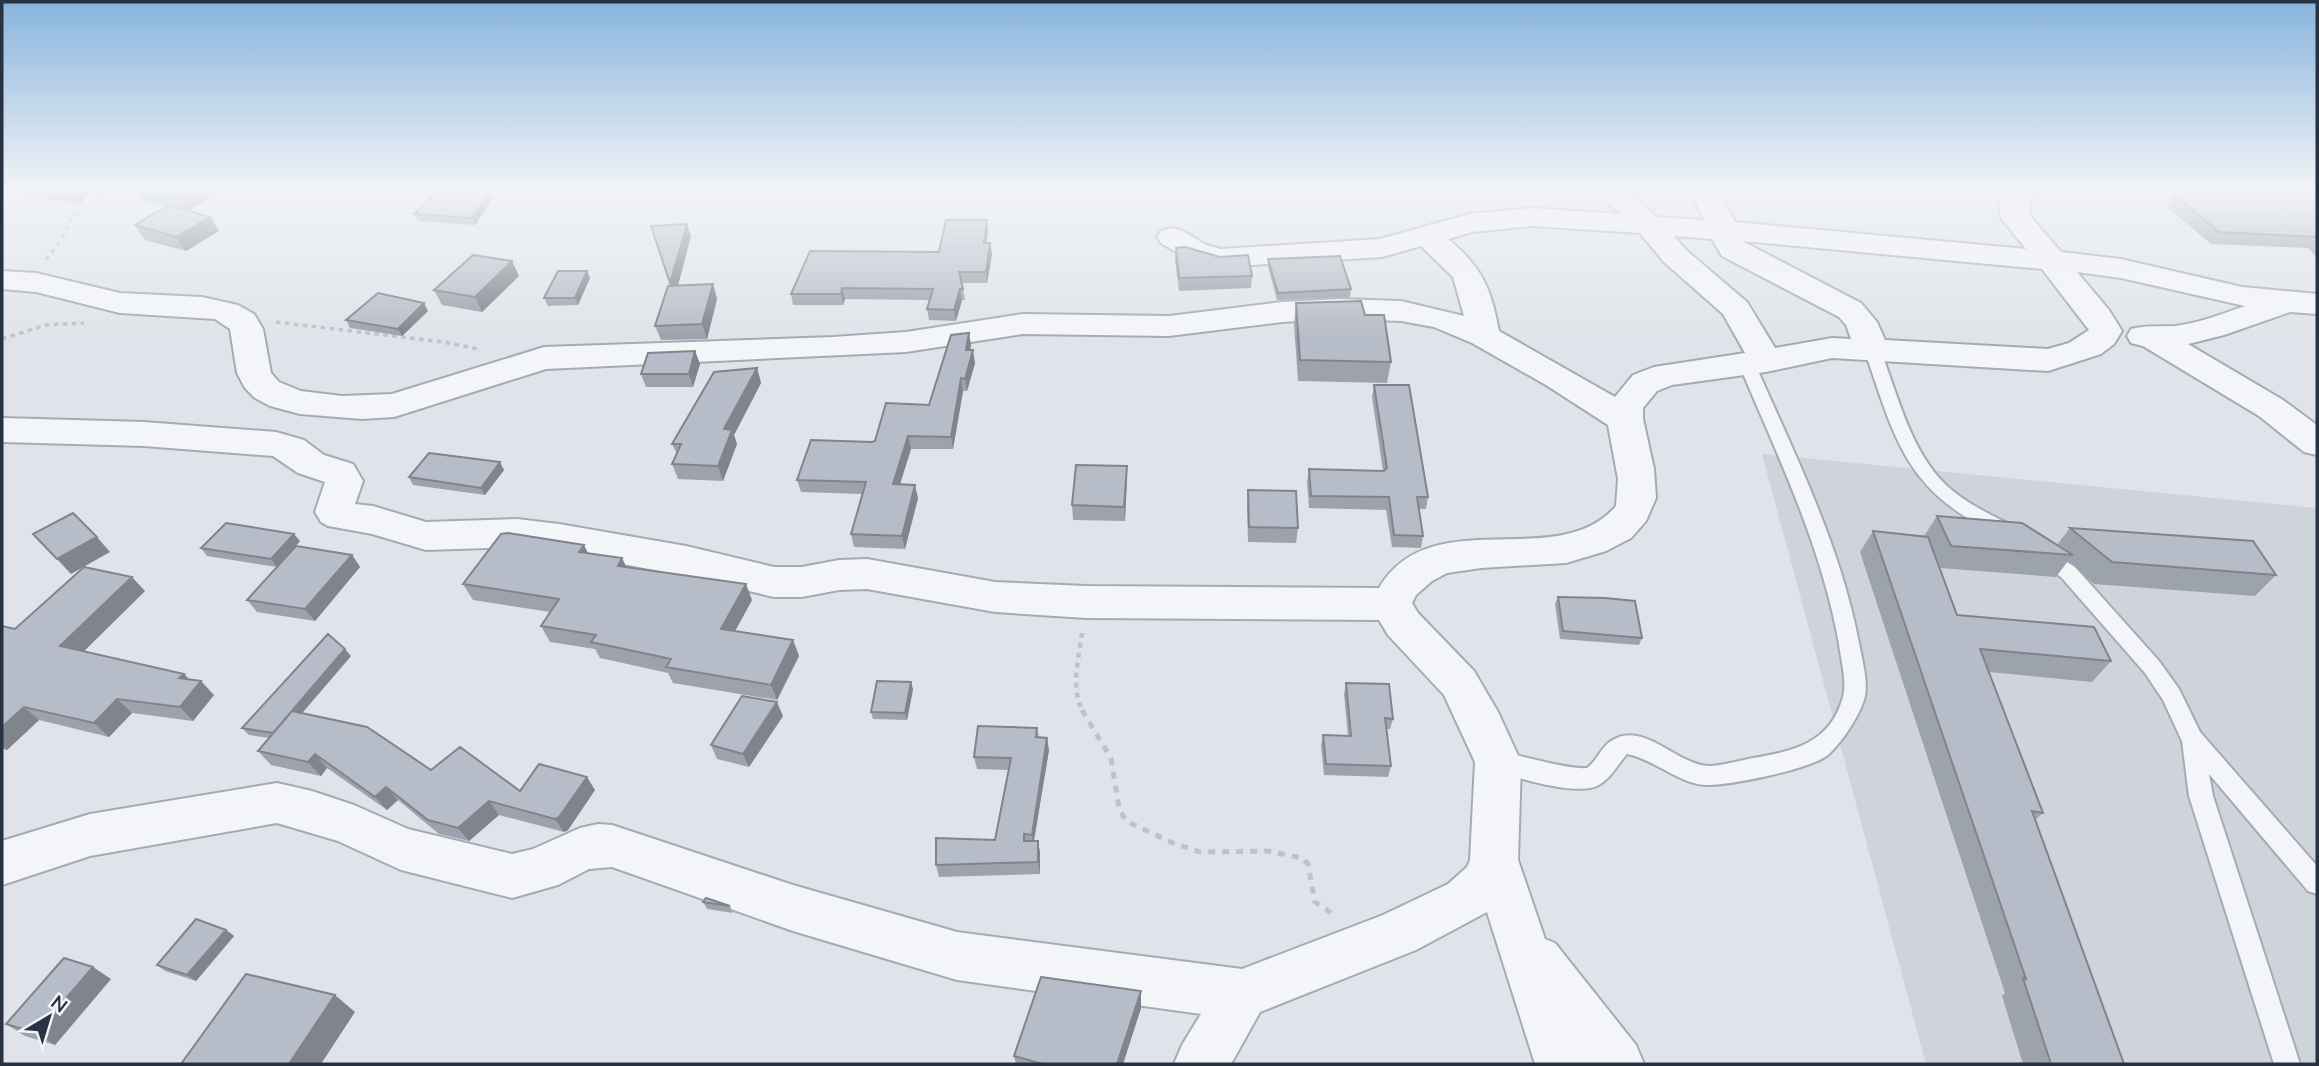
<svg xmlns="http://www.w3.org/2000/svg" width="2319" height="1066" font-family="Mulish,sans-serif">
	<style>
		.built { fill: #ced3dc }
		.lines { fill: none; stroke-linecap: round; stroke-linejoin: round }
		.service-casing { stroke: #a5abb5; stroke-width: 4 }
		.minor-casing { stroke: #a5abb5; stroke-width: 4 }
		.path-far2 { stroke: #bec2c9; stroke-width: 3.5; stroke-dasharray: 4.5 4.5; stroke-linecap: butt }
		.path-far1 { stroke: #bec2c9; stroke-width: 4.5; stroke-dasharray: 5 5; stroke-linecap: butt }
		.path { stroke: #bec2c9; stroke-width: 5; stroke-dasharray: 7 7; stroke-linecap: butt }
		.service { fill: #f3f5f8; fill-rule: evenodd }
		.minor { fill: #f3f5f8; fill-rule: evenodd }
		.wall { fill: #9da3ac }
		.shaded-wall { fill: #80848c }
		.building { fill: #b7bdc8; stroke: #80848c; stroke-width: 2 }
	</style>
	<rect width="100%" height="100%" fill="#e0e4ea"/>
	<!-- built -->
	<path class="built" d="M1762,454L2317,508V1064H1926Z"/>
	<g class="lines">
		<defs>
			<path id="service" d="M1872,344L1880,349C1898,395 1910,451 1947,486C1967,504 1993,516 2017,528L2020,533L2017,538C2003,542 1989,531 1978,524C1901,483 1891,425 1864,349Z
				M1747,359L1755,364C1795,455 1840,544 1859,643C1862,659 1868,680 1865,696C1861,714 1842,742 1829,754C1813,769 1735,784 1711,785C1682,787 1655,759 1627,754C1617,765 1611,779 1597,786C1575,796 1513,777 1490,769L1487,762L1490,755C1510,748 1559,770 1587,768C1597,761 1601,747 1611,741C1644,719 1678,767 1711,766C1724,765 1739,761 1753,758C1793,751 1830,744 1843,697C1847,681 1841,660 1839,644C1821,544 1778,457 1739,364Z
				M2041,546L2075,567L2159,661L2179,689L2200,732L2317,866V894L2308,891L2209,774L2213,796L2300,1064H2274L2189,796L2182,741L2163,700L2145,673L2061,577L2034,558L2031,553L2034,548Z"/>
			<path id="minor" d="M1591,189H1624L1657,217L1704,220L1690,189H1718L1735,222L2026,249L2001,218L1999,205L2010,189H2042L2029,203L2030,216L2061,252L2121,259L2242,287L2317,294V314L2290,312L2224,335L2188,344L2283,400L2317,425V455L2304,452L2259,416L2143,346L2131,343L2127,336L2131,329C2146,325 2160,327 2175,326C2199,323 2222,314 2245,306L2121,278L2077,272L2109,310L2122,331L2114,344L2101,354L2048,371L1832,358L1766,372L1672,385L1657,391L1643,408V419L1654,469L1656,498L1646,521L1631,538L1606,551L1566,563L1481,568L1447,573L1432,581L1416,595L1412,603L1418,613L1474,671L1498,712L1521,762L1518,860L1545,939L1555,943L1636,1045L1644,1064H1535L1487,912L1416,950L1260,1012L1231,1064H1174L1182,1045L1201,1014L957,980L793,931L612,867L589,869L558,885L512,898L401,870L338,841L277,823L90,856L2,885V841L90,814L277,783L312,791L354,805L408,829L512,854L533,849L580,828L598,824L612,825L793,885L957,932L1242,969L1383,915L1448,884L1467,867L1470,860L1475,762L1444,695L1388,635L1379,620L1086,618L995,612L867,589L839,590L802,597H774L686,576L559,552L517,547L426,550L372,534L328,526L321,522L315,512L325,482L298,473L273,456L144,446L2,442V418L144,422L276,432L304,440L324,455L353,464L363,481L355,504L373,506L426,522L517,519L559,524L686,546L774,567H802L839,560L867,559L995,582L1086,586L1379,588C1431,500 1558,574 1616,506L1618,479L1608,425L1546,385L1472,343L1434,327L1401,321L1339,319L1282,322L1169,336L1023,334L906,352L546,369L394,417L362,419L300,414L270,406L255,398L245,388L237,373L230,329L215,319L120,313L36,292L2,289V271L36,273L120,293L202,297L238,305L254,314L263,329L271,373L279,382L301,391L342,396L392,394L544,347L833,337L906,332L1023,314L1169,316L1282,302L1339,299L1401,301L1464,316L1453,277L1421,246L1382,257L1220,267L1184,257L1161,243L1157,237L1161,231L1172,228L1183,231L1206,245L1221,249L1380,239L1470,214L1531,208L1621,214ZM1531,226L1640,233L1664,262L1723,314L1745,353L1654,367L1633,375L1615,397L1499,331C1491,288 1482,267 1448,239L1472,232ZM1674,236L1712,239L1722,256L1839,317L1846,325L1851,339L1832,338L1775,348L1747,302L1686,250ZM1742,241L2042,269L2089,330L2069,343L2048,349L1885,340L1877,322L1861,303Z"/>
		</defs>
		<!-- service casing -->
		<use href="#service" class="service-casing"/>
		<!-- minor casing -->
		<use href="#minor" class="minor-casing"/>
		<!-- path-far2 -->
		<path class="path-far2" d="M1958,189L1985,203
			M46,260L62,239L72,218L111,189
			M276,322L443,342L478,349
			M2,339L46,325L84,323"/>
		<!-- path-far1 -->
		<path class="path-far1" d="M1082,633C1079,657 1070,690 1083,711"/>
		<!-- path -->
		<path class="path" d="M1082,710L1111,758L1119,808L1126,821L1173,843L1200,852L1267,851L1302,858L1308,864L1315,902L1336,916"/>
		<!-- service -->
		<use href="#service" class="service"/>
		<!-- minor -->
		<use href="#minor" class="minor"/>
	</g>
	<!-- wall -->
	<path class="wall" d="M25,189H100L97,194L91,192L80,204L28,197L22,190Z
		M133,189H221L190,210L182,209L210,217L219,231L186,251L145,240L135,225L167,206L142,202Z
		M491,189L494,196L475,225L418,221L414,214Z
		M2317,190V258L2308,248L2211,244L2167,207L2175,195Z
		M988,230L987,243L992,254L987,283H962L965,300H962L956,321L929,320L927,309L930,300L845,299L843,305H793L791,294L939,252Z
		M691,236L678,286L713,284L717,299L707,339L661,340L655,326Z
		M1176,248L1252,276L1251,288L1179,291L1175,260Z
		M1268,259L1351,289L1350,297L1277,300L1268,267Z
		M587,271L590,278L578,305L548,306L544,298Z
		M519,276L482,312L442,305L434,290Z
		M1296,303L1365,315L1391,362L1387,383L1298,381L1294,324Z
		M428,311L402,336L350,328L346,320Z
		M971,345L970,350L975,363L967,391H963L953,449H911L900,484L918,498L905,549L854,547L851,534L862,494L801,492L797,480L875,441L929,405Z
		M695,351L700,364L693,387H646L641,374Z
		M757,368L761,383L734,435L737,444L723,481L678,479L672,464L677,454L672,444Z
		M1374,385L1428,497L1426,509H1419L1423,536L1421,548L1392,547L1386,510L1309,508L1307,482L1309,469L1383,471L1372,397Z
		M1127,466L1125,521L1073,520L1072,505Z
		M504,470L485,495L413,485L409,477Z
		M1248,490L1298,528L1296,543L1248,542L1247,505Z
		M1937,516L2057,545L2070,528L2276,575L2255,596L2094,584L2068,561L2056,577L1940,568L1957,615L2111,661L2092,682L1989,672L2043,813L2035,820L2124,1064H2023L2002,996L2005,993L1860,552L1873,531L1924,536Z
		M300,541L277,567L207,556L201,548Z
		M588,553L622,558L626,567L752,600L735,631L793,640L799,656L777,700L673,683L668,673L600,658L595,649L550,642L541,626L550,612L473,600L463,584Z
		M352,555L360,567L315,621L257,612L247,600Z
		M145,591L84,651L184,674L189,679L214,695L193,721L132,713L109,737L39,720L7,750L2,749V626L15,629Z
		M1558,597L1642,638L1639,645L1560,639L1555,604Z
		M351,656L302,713L431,770L520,791L595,790L568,830L564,832L499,815L469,841L439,834L398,800L387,810L327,768L321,776L271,765L258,751L269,738L249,735L242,728Z
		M1346,683L1393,719L1390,729H1387L1391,766L1388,777L1324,775L1321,746L1323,735L1348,736L1344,694Z
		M913,689L907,720L873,719L871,712Z
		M783,716L749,767L717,759L711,745Z
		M1037,728L1039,737L1049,750L1034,841H1038L1040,853V874L939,877L936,865L995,840L1009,770L977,769L974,757Z
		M703,902L730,906L733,913L707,909Z
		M226,930L234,936L196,981L165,971L157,965Z
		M111,979L55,1045L25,1036L6,1024Z
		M1141,991V1008L1123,1064H1016L1014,1056Z"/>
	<!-- shaded-wall -->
	<path class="shaded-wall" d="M82,189H88L91,192L80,204L75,197Z
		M93,189H100L97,194Z
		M192,189H221L190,210L181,196Z
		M491,189L494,196L475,225L472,218Z
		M210,217L219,231L186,251L176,237Z
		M987,220L988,230L985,254L984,243Z
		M687,224L691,236L675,296L670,283Z
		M990,243L992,254L987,283L986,272Z
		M512,261L519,276L482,312L475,297Z
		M587,271L590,278L578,305L575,298Z
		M713,284L717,299L707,339L702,324Z
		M842,288L845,299L843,305L841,294Z
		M960,289L962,300L956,321L954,310Z
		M424,303L428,311L402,336L398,329Z
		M969,333L971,345L968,362L966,350Z
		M973,350L975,363L967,391L965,379Z
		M695,351L700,364L693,387L689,374Z
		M757,368L761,383L734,435L737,444L723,481L718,466L724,429Z
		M961,378L963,391L953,449L951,437Z
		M908,436L911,449L896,497L893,484Z
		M500,462L504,470L485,495L481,488Z
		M1127,466V480L1125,521L1124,507Z
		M915,485L918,498L905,549L902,536Z
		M294,534L300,541L277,567L271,559Z
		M97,537L110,552L71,574L57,559Z
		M584,545L592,561L579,552Z
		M352,555L360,567L315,621L305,609Z
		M622,558L630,575L618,566Z
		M132,577L145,591L75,660L60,646Z
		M746,584L752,600L728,644L721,629Z
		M793,640L799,656L777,700L771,685Z
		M345,649L351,656L279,740L273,733Z
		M184,674L196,687L201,681L214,695L193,721L180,707L179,678Z
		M911,682L913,689L907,720L905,713Z
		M117,699L132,713L109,737L94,723Z
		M777,702L783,716L749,767L743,754Z
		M24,707L39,720L7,750L2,746V727Z
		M1047,738L1049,750L1033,846L1032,835Z
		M315,754L327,768L321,776L308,762Z
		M587,777L595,790L568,830L564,832L555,819Z
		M386,787L398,800L387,810L375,797Z
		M489,801L499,815L469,841L458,828Z
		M1038,841L1040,853V874L1038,862Z
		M226,930L234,936L196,981L187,975Z
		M93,967L111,979L55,1045L36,1033Z
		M1141,991V1008L1123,1064H1117Z
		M335,995L355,1012L321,1064H289Z"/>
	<!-- building -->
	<path class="building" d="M25,189H82L75,197L22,190Z
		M139,189H192L181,196Z
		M440,189H491L472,218L414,214Z
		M2289,189L2317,190V237L2219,232L2175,195Z
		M169,205L210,217L176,237L135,225Z
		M946,220H987L984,243H990L986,272H959L963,289H960L954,310L927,309L933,289L842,288L841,294H791L810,251L939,252Z
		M687,224L670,283L651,226Z
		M1185,247L1220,257L1248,255L1252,276L1179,278L1176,248Z
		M473,255L512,261L475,297L434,290Z
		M1340,256L1351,289L1278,293L1268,259Z
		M558,271H587L575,298H544Z
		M713,284L702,324L655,326L668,286Z
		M378,293L424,303L398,329L346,320Z
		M1361,301L1365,315H1384L1391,362L1300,360L1296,303Z
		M969,333L966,350H973L965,379L961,378L951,437L908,436L893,484L915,485L902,536L851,534L866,482L797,480L811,440L872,442L875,441L886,403L929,405L951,335Z
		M695,351L689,374H641L648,353Z
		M757,368L724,429L732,430L718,466L672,464L681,444H672L714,372Z
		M1374,385H1409L1428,497H1417L1423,536L1394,535L1389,497L1311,496L1309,469L1384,471L1387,468Z
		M429,453L500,462L481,488L409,477Z
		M1076,465L1127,466L1124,507L1072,505Z
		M1248,490L1296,491L1298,528L1249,527Z
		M73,513L97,537L57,559L33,534Z
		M1937,516L2022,523L2073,555L1951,546Z
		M226,523L294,534L271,559L201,548Z
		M2070,528L2253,541L2276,575L2112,562Z
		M1873,531L1928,537L1957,615L2094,627L2111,661L1980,649L2043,813L2032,811L2124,1064H2051L2023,978L2026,979Z
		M508,533L584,545L579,552L622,558L618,566L746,584L721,629L793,640L771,685L666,667L671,659L591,642L596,635L541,626L559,599L463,584L501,534Z
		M296,546L352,555L305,609L247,600Z
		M84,567L132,577L60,646L184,674L179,678L201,681L180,707L117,699L94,723L24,707L2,727V626L15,629Z
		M1558,597L1605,598L1635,601L1642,638L1563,631Z
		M328,634L345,649L273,733L242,728Z
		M877,681L911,682L905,713L871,712Z
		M1346,683L1389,684L1393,719L1385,718L1391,766L1326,764L1323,735L1351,736Z
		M742,696L777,702L743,754L711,745Z
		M292,711L367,727L431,770L460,747L520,791L539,764L587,777L559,817L555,819L489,801L458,828L428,820L386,787L375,797L315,754L308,762L258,751Z
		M978,726L1037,728L1036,737L1047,738L1032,835L1024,834V841H1038V862L936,865V838L995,840L1011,758L974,757Z
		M706,898L730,906L703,902Z
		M196,919L226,930L187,975L157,965Z
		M64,958L93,967L36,1033L6,1024Z
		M246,974L335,995L289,1064H181Z
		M1041,977L1141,991L1117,1064H1043L1014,1056Z"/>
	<!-- sky -->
	<linearGradient id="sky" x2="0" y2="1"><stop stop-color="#88b4dd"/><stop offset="0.56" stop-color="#f1f3f6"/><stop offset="1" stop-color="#f1f3f6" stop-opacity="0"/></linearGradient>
	<rect width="2319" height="338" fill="url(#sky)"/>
	<!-- border -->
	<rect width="2319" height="1066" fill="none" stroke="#273243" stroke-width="7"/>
	<!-- north arrow -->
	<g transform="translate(49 1017) rotate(38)" stroke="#f0f3f7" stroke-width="5" paint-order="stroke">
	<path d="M0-5L12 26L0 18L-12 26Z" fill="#273243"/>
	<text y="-10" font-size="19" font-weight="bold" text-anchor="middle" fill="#273243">N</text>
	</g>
</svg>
